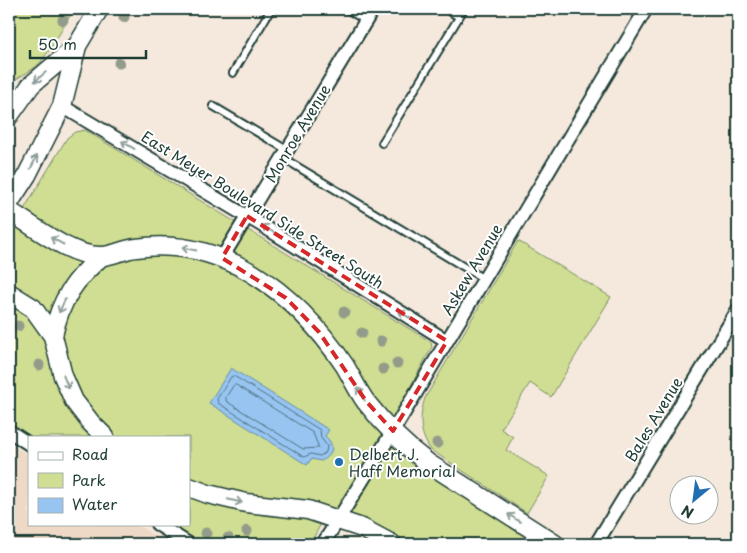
<svg xmlns="http://www.w3.org/2000/svg" width="747" height="553" font-family="'Playpen Sans',sans-serif">
	<style>
		.built { fill: #eed8c6 }
		.green { fill: #cfde92; stroke: #778e63 }
		.water { fill: #97c4f1; stroke: #678ea5 }
		.lines { fill: none; stroke-linecap: round; stroke-linejoin: round }
		.shore { stroke: #4f7380; stroke-width: 1 }
		.lane-casing { stroke: #1f3d34; stroke-width: 10 }
		.street-casing { stroke: #1f3d34; stroke-width: 16 }
		.secondary-casing { stroke: #1f3d34; stroke-width: 21 }
		.lane { stroke: #fff; stroke-width: 6 }
		.street { stroke: #fff; stroke-width: 12 }
		.secondary { stroke: #fff; stroke-width: 18 }
		.tree { fill: #939c8a }
		.oneway { stroke: #8f9e9a }
		.marked { fill: none; stroke: #d62828; stroke-width: 4; stroke-dasharray: 10 6; stroke-linejoin: round }
		.poi-dot { fill: #1f6fb2; stroke: #fff; stroke-width: 2 }
		.labels { text-anchor: middle; dominant-baseline: central; stroke-width: 4; stroke-linejoin: round; paint-order: stroke }
		.street-label { font-size: 15px; fill: #1f3d34; stroke: #fff }
		.poi-label { font-size: 15px; fill: #1f3d34; stroke: #fff; text-anchor: start }
	</style>
	<rect width="100%" height="100%" fill="#f5e8dd"/>
	<filter id="ink" filterUnits="userSpaceOnUse"><feTurbulence type="fractalNoise" baseFrequency=".02" numOctaves="2"/><feDisplacementMap in="SourceGraphic" scale="10" xChannelSelector="R" yChannelSelector="G"/><feConvolveMatrix kernelMatrix="1 2 1 2 8 2 1 2 1" color-interpolation-filters="sRGB"/></filter>
	<g filter="url(#ink)">
		<!-- built -->
		<path class="built" d="M9,443L29,456V524H136L168,544H9Z"/>
		<!-- green -->
		<path class="green" d="M9,9H74C64,25 55,44 43,59C35,71 19,75 9,85Z
			M85,130L431,342L432,347L397,411L403,456L540,544H405L373,524L329,509L310,544H195L164,524H189V437H30L9,423V234L67,138L75,132Z
			M518,241L611,297L551,397L530,383L501,429L513,437L506,450L549,476L527,513L431,450C419,434 419,417 425,398Z"/>
		<!-- water -->
		<path class="water" d="M231,368L329,430L325,436C335,444 334,456 321,461L311,459L307,465L209,403Z"/>
		<g class="lines">
			<!-- shore -->
			<path class="shore" d="M234,376L320,430L321,438L327,446L326,452L320,456L311,454L304,457L218,403L217,399L231,377Z
				M236,385L313,433L319,448L303,449L226,401V397L233,386Z"/>
			<defs>
				<path id="lane" d="M347,9L366,21
					M446,9L459,17
					M233,73L271,9
					M213,106L287,150
					M382,143L464,9
					M283,158L484,279"/>
				<path id="street" d="M62,106L263,226L447,341
					M222,258L373,9
					M9,431L29,444
					M157,524L189,544
					M323,544L393,431L646,9
					M596,544L738,310"/>
				<path id="secondary" d="M9,116L31,85L77,46
					M9,203L27,175L62,106L77,46L99,9
					M9,211C34,226 72,258 103,256C114,255 125,249 136,248C177,242 216,252 252,273C289,296 321,330 345,366C352,378 358,391 366,402C384,425 405,446 428,463L555,544
					M9,293L33,308L53,336L63,376L74,401L91,423L105,437
					M53,336C60,300 75,279 102,256
					M189,487L208,494L246,503L308,510L362,528L392,544"/>
			</defs>
			<!-- lane casing -->
			<use href="#lane" class="lane-casing"/>
			<!-- street casing -->
			<use href="#street" class="street-casing"/>
			<!-- secondary casing -->
			<use href="#secondary" class="secondary-casing"/>
			<!-- lane -->
			<use href="#lane" class="lane"/>
			<!-- street -->
			<use href="#street" class="street"/>
			<!-- secondary -->
			<use href="#secondary" class="secondary"/>
		</g>
		<!-- trees -->
		<g class="tree">
			<circle cx="124" cy="17" r="5.5"/>
			<circle cx="63" cy="20" r="5.5"/>
			<circle cx="119" cy="63" r="5.5"/>
			<circle cx="344" cy="312" r="5.5"/>
			<circle cx="18" cy="326" r="5.5"/>
			<circle cx="362" cy="333" r="5.5"/>
			<circle cx="381" cy="341" r="5.5"/>
			<circle cx="397" cy="363" r="5.5"/>
			<circle cx="39" cy="365" r="5.5"/>
			<circle cx="383" cy="369" r="5.5"/>
			<circle cx="437" cy="443" r="5.5"/>
			<circle cx="247" cy="531" r="5.5"/>
			<circle cx="206" cy="533" r="5.5"/>
			<circle cx="228" cy="538" r="5.5"/>
		</g>
		<!-- one-way arrows -->
		<defs><path id="oneway-shaft" d="M-6 0H5M1.5-3L5.5 0L1.5 3" fill="none" stroke-width="1.6" stroke-linecap="round" stroke-linejoin="round" transform="scale(1.25)"/></defs>
		<g class="oneway">
			<use href="#oneway-shaft" transform="translate(40 77) rotate(140)"/>
			<use href="#oneway-shaft" transform="translate(128 145) rotate(-149)"/>
			<use href="#oneway-shaft" transform="translate(34 162) rotate(-63)"/>
			<use href="#oneway-shaft" transform="translate(268 229) rotate(-148)"/>
			<use href="#oneway-shaft" transform="translate(57 241) rotate(-151)"/>
			<use href="#oneway-shaft" transform="translate(189 249) rotate(-169)"/>
			<use href="#oneway-shaft" transform="translate(62 306) rotate(115)"/>
			<use href="#oneway-shaft" transform="translate(405 315) rotate(-148)"/>
			<use href="#oneway-shaft" transform="translate(66 382) rotate(67)"/>
			<use href="#oneway-shaft" transform="translate(361 394) rotate(-121)"/>
			<use href="#oneway-shaft" transform="translate(235 501) rotate(14)"/>
			<use href="#oneway-shaft" transform="translate(514 518) rotate(-148)"/>
		</g>
	</g>
	<!-- marked area -->
	<path class="marked" d="M247,216L447,341L393,431L366,401L319,332L286,298L222,258Z"/>
	<!-- markers -->
	<circle class="poi-dot" cx="339" cy="462" r="5"/>
	<g class="labels">
		<!-- street labels -->
		<g class="street-label">
			<text transform="translate(297 133) rotate(-59)">Monroe Avenue</text>
			<text transform="translate(263 209) rotate(32)">East Meyer Boulevard Side Street South</text>
			<text transform="translate(471 269) rotate(-59)">Askew Avenue</text>
			<text transform="translate(653 419) rotate(-59)">Bales Avenue</text>
		</g>
		<!-- poi labels -->
		<g class="poi-label">
			<text x="349" y="453">Delbert J.<tspan x="349" dy="17">Haff Memorial</tspan></text>
		</g>
	</g>
	<!-- margin -->
	<rect width="747" height="553" fill="none" stroke="#fff" stroke-width="30"/>
	<rect x="15" y="15" width="717" height="523" fill="none" stroke="#1f3d34" stroke-width="2" filter="url(#ink)"/>
	<!-- legend -->
	<rect x="28" y="436" width="162" height="90" fill="#ffffff" stroke="#a5b1ae"/>
	<rect x="38" y="452" width="25" height="8" fill="#ffffff" stroke="#a5b1ae"/>
	<text x="72" y="460" font-size="15" fill="#1f3d34">Road</text>
	<rect x="38" y="473" width="25" height="15" fill="#cfde92" stroke="#a5b1ae"/>
	<text x="72" y="486" font-size="15" fill="#1f3d34">Park</text>
	<rect x="38" y="498" width="25" height="15" fill="#97c4f1" stroke="#a5b1ae"/>
	<text x="72" y="510" font-size="15" fill="#1f3d34">Water</text>
	<!-- north arrow -->
	<g transform="translate(694 500) rotate(209)"><circle r="24" fill="#ffffff" stroke="#a5b1ae"/>
	<path d="M0-4L9 19L0 12L-9 19Z" fill="#1f6fb2"/>
	<text y="-8" font-size="14" font-weight="bold" text-anchor="middle" fill="#1f3d34">N</text>
	</g>
	<!-- scale -->
	<path d="M30 50v8h116v-8" fill="none" stroke="#1f3d34" stroke-width="2.5"/>
	<text x="38" y="50" font-size="15" fill="#1f3d34" stroke="#ffffff" stroke-width="4" paint-order="stroke">50 m</text>
</svg>
